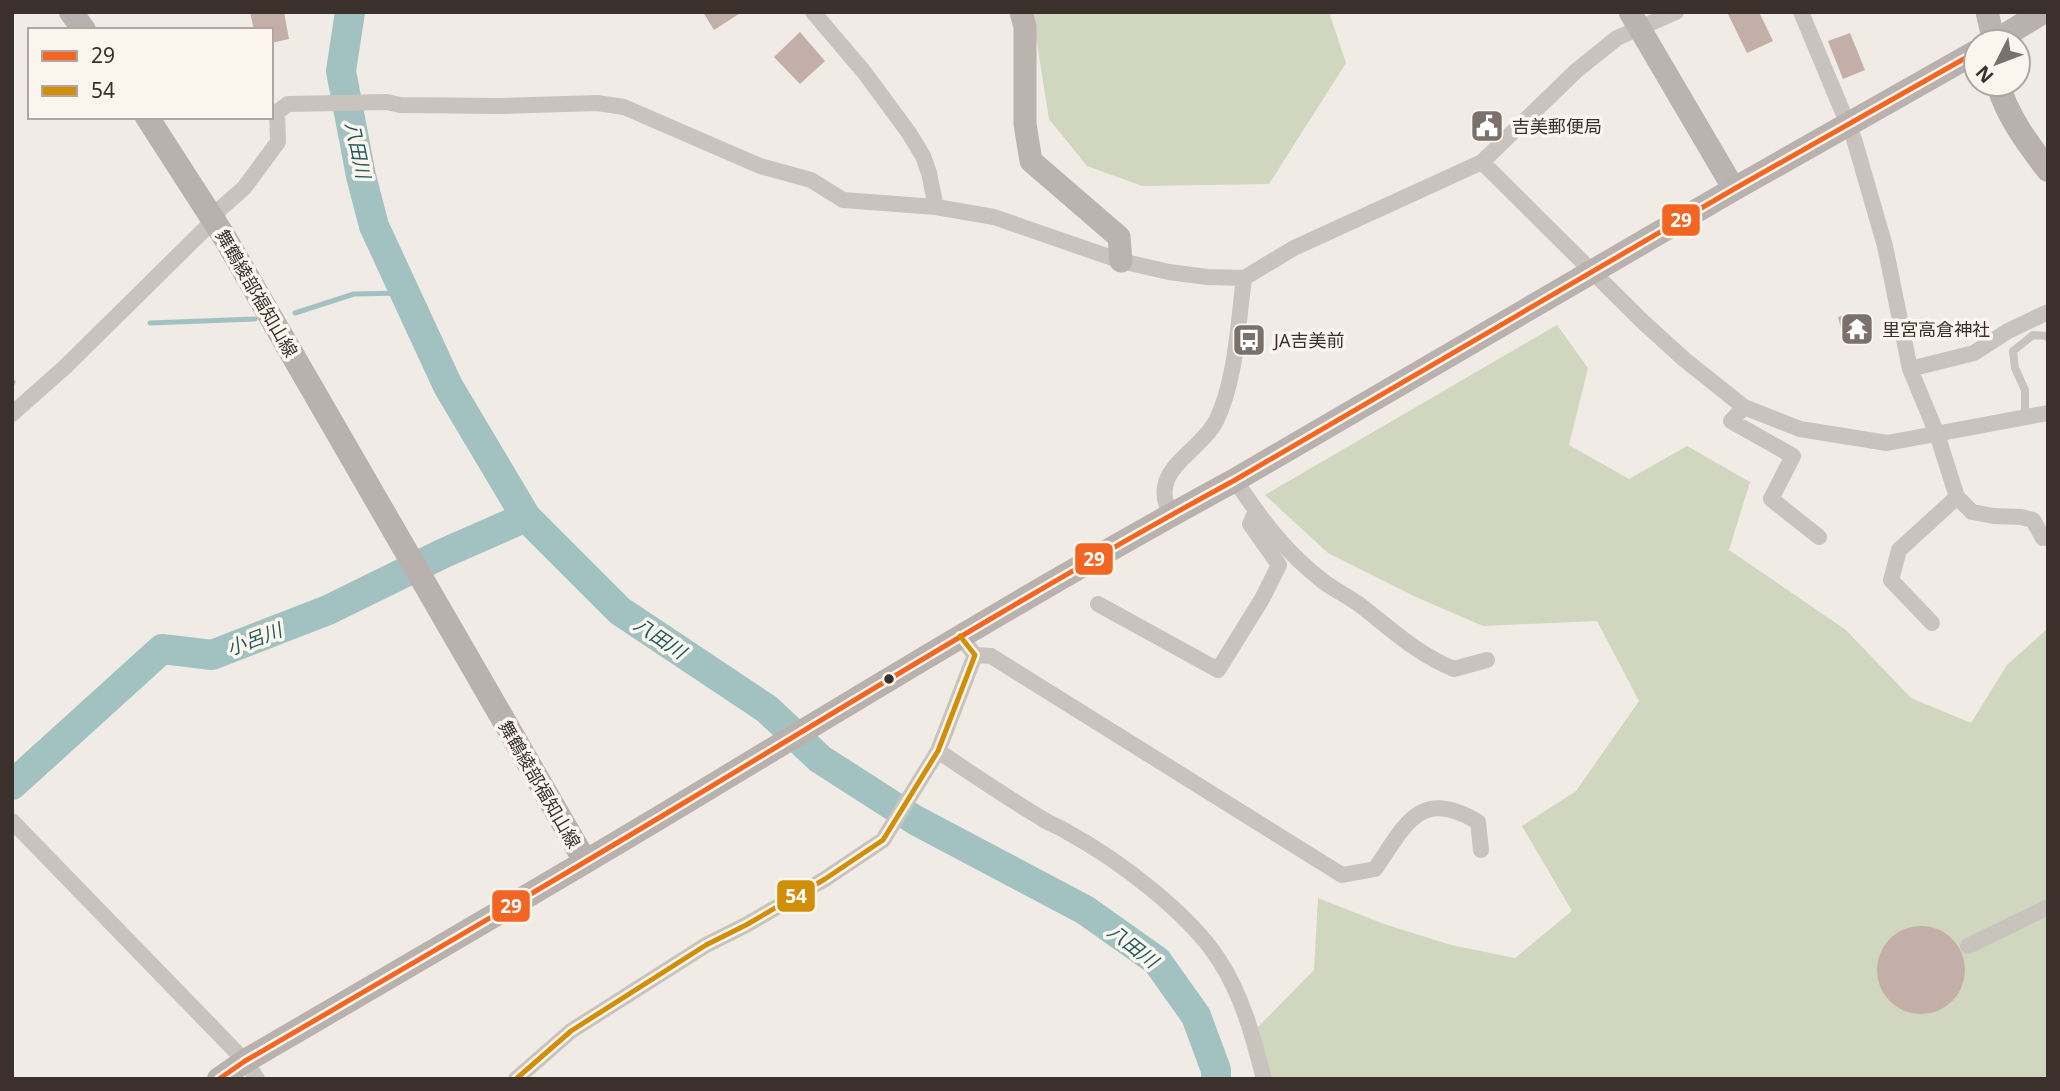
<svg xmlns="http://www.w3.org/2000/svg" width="2060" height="1091" font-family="'Noto Sans','Noto Sans JP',sans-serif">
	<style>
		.green { fill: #d1d6bf }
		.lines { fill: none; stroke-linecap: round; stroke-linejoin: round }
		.stream { stroke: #a1c2c1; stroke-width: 5 }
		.river { stroke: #a1c2c1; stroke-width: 30 }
		.building { fill: #c3afa7 }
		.lane { stroke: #c9c3be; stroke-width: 8 }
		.street { stroke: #c9c3be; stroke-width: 16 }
		.secondary { stroke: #bab3ae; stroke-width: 23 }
		.primary { stroke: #b8b1ad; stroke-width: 24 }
		.bus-1-casing { stroke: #fbf5ee; stroke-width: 10 }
		.bus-2-casing { stroke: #fbf5ee; stroke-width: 10 }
		.bus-1 { stroke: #f26522; stroke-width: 5 }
		.bus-2 { stroke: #d18e09; stroke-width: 5 }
		.bus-dot { fill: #3b302b; stroke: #fbf5ee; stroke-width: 2.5 }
		.labels { text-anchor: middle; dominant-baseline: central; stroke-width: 7; stroke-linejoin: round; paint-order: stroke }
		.poi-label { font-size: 18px; fill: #3b302b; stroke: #fbf5ee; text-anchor: start }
		.street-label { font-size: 18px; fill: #3b302b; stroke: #fbf5ee }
		.water-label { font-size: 19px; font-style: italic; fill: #1f5a5e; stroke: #fbf5ee }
		.line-badge { stroke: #fbf5ee; stroke-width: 2.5 }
		.badge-label { font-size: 19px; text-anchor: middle; font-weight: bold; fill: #fff }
	</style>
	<rect width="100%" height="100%" fill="#f0ebe5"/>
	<!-- green -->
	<path class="green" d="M1032,12H1333L1330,15L1346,63L1269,184L1142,186L1087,166L1049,119Z
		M1557,325L1588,368L1569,445L1629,479L1687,446L1750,482L1729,550L1846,630L1911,698L1971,723L2007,665L2048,628V1079H1269L1252,1033L1314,970L1318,898L1384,924L1451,945L1515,958L1572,911L1522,826L1576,791L1639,701L1597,621L1483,626L1416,597L1328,553L1265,495Z"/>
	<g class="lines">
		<!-- stream -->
		<path class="stream" d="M295,313L354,294L405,293
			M150,323L255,319
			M12,384L13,382"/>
		<!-- river -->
		<path class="river" d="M350,12L341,71L361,176L374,226L448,386L526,517L620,611L767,709L820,759L915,820L1085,910L1157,961L1196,1016L1216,1070V1079
			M12,785L162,649L212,655L328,610L444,553L526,517"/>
	</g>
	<!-- building -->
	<path class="building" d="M250,12H284L289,39L271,43V30H254Z
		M703,12H742L714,30Z
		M1727,12H1759L1773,41L1747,53Z
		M800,32L825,61L800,84L774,57Z
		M1850,33L1865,70L1843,79L1828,41Z
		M1853,313L1859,335L1844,339L1838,317Z
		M1877 970a44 44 0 1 1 88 0a44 44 0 1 1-88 0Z"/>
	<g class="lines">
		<!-- lane -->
		<path class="lane" d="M2025,417V390L2015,368L2013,351L2033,335L2047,336L2048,338"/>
		<!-- street -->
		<path class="street" d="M813,12L864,72L909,133L923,156L929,173L936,207
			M1801,12L1854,139L1885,246L1910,369L1937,434L1957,497L1972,512L1994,516L2021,517L2033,520L2043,538
			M1482,162L1641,320L1685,360L1744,407L1800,429L1887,443L2048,413
			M1910,369L1974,353L2008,331L2048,312
			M1744,407L1731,421L1793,456L1771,499L1819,537
			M12,414L65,367L214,220L220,209L244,188L278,142L277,112L288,104L387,102L400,105L500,106L597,103L624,107L760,166L811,180L843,200L936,207L994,217L1121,261L1169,272L1207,277L1244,278L1294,248L1482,162L1576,71L1617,38L1676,12
			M1235,480C1260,518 1287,554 1324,582C1335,590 1349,597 1360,605C1391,629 1417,654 1454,669L1487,660
			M1171,515C1146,470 1199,454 1216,421C1236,381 1238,323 1244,278
			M1098,604L1218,670L1262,599L1279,565L1250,524L1256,511
			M1932,623L1891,580L1899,550L1957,497
			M975,655L991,656L1342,875L1375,869C1406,824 1420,787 1478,822L1481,850
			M938,751C972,774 1006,797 1041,818C1050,824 1060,827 1069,833C1117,859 1189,913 1219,960C1243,997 1253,1037 1264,1079
			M12,821L245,1061L257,1079
			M1968,946L2048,907
			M516,1079L571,1031L706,945L746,925L825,879L883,840L938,751L975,655L960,636"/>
		<!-- secondary -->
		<path class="secondary" d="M1021,12L1025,27V124L1031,161L1119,237L1121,261
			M1630,12L1734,189
			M1987,12L1994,42"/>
		<!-- primary -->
		<path class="primary" d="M71,12L84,30
			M1994,42L2043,12
			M1998,84C2007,116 2028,144 2048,170
			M147,117L225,238L585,861
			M219,1079L245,1061C393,975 541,889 687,801C868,692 1049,581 1235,480L1734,189L1976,52"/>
		<defs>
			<path id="bus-1" d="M219,1079L245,1061C393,975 541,889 687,801C868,692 1049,581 1235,480L1734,189L1976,52"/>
			<path id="bus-2" d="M516,1079L571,1031L706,945L746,925L825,879L883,840L938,751L975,655L960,636"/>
		</defs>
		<!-- bus-1 casing -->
		<use href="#bus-1" class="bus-1-casing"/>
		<!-- bus-2 casing -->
		<use href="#bus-2" class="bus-2-casing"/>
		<!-- bus-1 -->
		<use href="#bus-1" class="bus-1"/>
		<!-- bus-2 -->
		<use href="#bus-2" class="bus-2"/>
	</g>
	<!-- icons -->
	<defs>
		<symbol id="civic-square" viewBox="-11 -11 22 22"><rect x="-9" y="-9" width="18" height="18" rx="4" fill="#7a716c" stroke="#fbf5ee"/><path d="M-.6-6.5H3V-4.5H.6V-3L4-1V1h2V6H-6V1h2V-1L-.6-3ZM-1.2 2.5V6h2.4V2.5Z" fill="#fff"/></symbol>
		<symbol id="temple-square" viewBox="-11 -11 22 22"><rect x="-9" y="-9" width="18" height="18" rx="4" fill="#7a716c" stroke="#fbf5ee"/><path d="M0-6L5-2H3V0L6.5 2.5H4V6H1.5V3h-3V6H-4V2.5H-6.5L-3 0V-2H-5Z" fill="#fff"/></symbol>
		<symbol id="bus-square" viewBox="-11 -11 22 22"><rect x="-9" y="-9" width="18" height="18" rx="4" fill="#7a716c" stroke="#fbf5ee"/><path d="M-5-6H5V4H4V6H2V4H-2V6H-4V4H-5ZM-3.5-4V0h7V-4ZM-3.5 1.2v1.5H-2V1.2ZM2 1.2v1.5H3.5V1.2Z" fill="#fff"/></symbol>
	</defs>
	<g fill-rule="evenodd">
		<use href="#civic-square" x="1468" y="107" width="38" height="38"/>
		<use href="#temple-square" x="1838" y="310" width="38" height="38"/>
		<use href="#bus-square" x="1230" y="321" width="38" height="38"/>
	</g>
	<!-- markers -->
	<circle class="bus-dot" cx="889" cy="679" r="6"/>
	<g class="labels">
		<!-- poi labels -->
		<g class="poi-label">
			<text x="1512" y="126">吉美郵便局</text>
			<text x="1882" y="329">里宮高倉神社</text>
			<text x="1274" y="340">JA吉美前</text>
		</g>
		<!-- street labels -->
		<g class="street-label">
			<text transform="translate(257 293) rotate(60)">舞鶴綾部福知山線</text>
			<text transform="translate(540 784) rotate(60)">舞鶴綾部福知山線</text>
		</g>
		<!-- water labels -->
		<g class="water-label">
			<text transform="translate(358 150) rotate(78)">八田川</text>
			<text transform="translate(660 638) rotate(34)">八田川</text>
			<text transform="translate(254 639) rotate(-21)">小呂川</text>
			<text transform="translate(1133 946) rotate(38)">八田川</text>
		</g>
	</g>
	<g class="line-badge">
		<rect x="1661" y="203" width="40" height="34" rx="7" fill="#f26522"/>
		<rect x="1074" y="542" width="40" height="34" rx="7" fill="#f26522"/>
		<rect x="776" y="879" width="40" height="34" rx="7" fill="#d18e09"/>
		<rect x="491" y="889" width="40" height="34" rx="7" fill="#f26522"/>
	</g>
	<g class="badge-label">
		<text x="1681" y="227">29</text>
		<text x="1094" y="566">29</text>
		<text x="796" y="903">54</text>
		<text x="511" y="913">29</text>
	</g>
	<!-- border -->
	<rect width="2060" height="1091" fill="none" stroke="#3b302b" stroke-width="28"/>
	<!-- legend -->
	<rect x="28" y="28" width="245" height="91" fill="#fbf5ee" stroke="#aea6a0" stroke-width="2"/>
	<rect x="42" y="51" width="35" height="10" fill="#f26522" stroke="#aea6a0" stroke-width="2"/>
	<text x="91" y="63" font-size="21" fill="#3b302b">29</text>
	<rect x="42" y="86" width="35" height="10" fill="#d18e09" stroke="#aea6a0" stroke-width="2"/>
	<text x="91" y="98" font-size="21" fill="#3b302b">54</text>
	<!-- north arrow -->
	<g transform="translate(1997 63) rotate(228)"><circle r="33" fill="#fbf5ee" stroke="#aea6a0" stroke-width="2"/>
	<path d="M0-5L12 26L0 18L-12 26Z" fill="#7a716c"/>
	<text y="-10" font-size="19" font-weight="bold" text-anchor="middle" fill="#3b302b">N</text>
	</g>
</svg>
